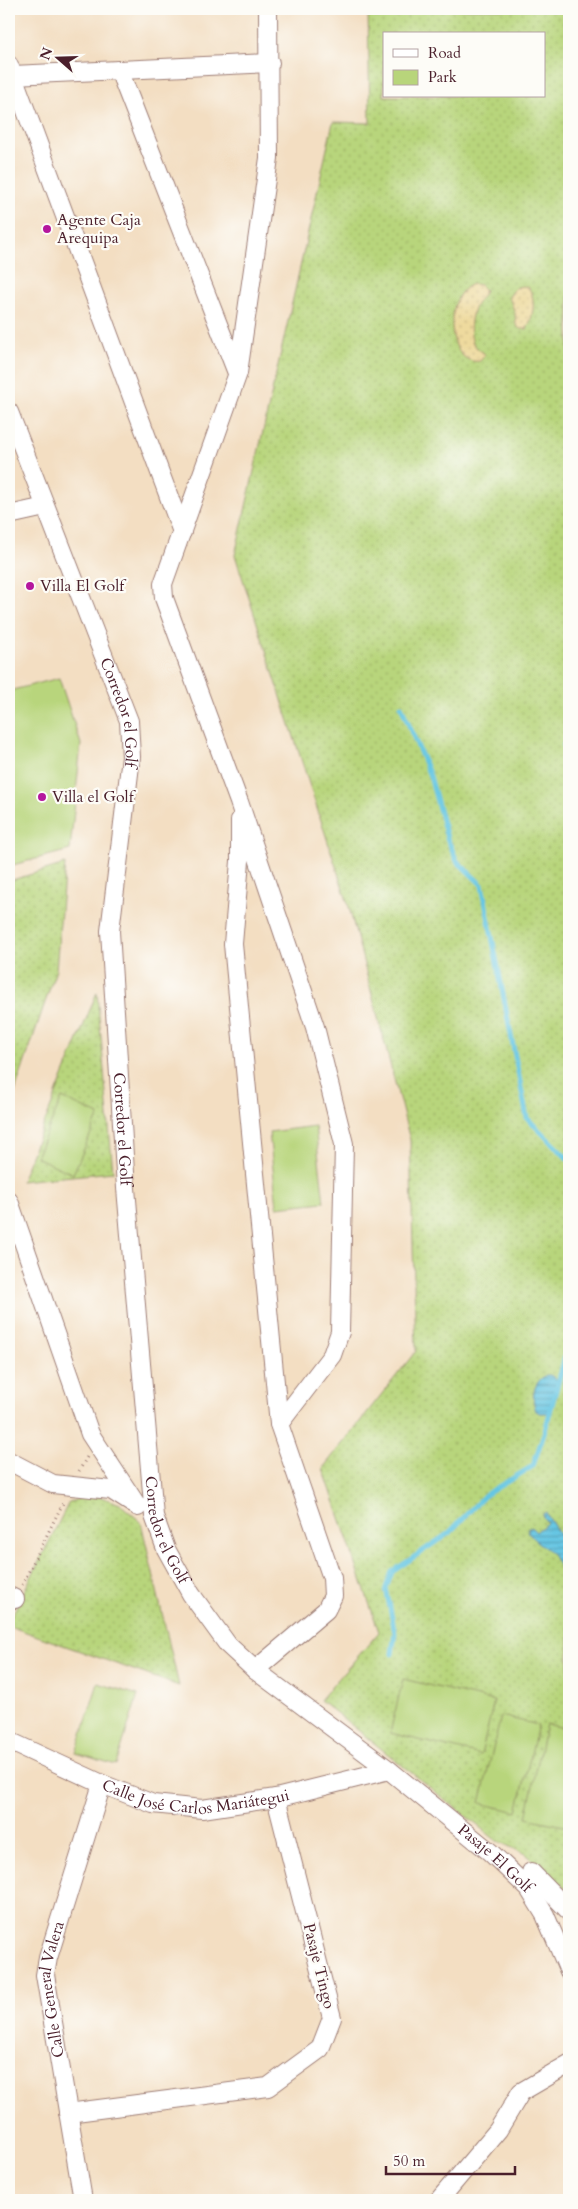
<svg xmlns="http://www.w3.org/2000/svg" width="578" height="2209" font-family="Cardo,serif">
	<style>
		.green { fill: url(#green-dots); stroke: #817a53; fill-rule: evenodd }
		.sand { fill: url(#sand-dots); stroke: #9c7c64 }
		.pitch { fill: #b8d57b; stroke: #817a53 }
		.water { fill: url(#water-rules); stroke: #587287 }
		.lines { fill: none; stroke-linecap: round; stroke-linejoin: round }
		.stream { stroke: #65c6e3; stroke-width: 5 }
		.minor-casing { stroke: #9e7e76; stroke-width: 20 }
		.path { stroke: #9e7e76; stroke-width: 3; stroke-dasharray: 1 4; stroke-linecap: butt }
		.minor { stroke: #fff; stroke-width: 18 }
		.poi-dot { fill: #b5179e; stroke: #fdfcf7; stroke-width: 2 }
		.labels { text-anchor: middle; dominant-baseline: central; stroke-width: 4.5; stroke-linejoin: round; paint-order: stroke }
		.poi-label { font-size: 16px; fill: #4a1f2b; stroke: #fdfcf7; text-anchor: start }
		.street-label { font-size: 16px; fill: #4a1f2b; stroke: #fdfcf7 }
	</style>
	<defs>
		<pattern id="green-dots" width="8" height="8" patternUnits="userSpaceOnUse" patternTransform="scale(1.25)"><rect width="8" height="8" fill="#b8d57b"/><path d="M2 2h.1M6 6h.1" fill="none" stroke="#a0b66a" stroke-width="1.8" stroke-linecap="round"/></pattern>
		<pattern id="sand-dots" width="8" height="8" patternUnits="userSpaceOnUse" patternTransform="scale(1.25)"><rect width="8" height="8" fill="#eeda9e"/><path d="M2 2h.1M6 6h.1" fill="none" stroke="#cebb88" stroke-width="1.8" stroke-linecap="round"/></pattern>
		<pattern id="water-rules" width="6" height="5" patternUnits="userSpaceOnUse" patternTransform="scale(1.25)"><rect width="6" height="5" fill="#65c6e3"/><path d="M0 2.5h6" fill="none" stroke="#55a0b8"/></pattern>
	</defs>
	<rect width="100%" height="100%" fill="#fdfcf7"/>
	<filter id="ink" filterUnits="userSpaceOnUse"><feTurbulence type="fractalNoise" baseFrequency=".02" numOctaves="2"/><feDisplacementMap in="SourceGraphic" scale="10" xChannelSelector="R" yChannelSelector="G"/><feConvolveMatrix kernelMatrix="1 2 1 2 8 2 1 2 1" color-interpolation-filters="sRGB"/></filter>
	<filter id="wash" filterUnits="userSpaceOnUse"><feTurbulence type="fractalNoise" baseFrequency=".0096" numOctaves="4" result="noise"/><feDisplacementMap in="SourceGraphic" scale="20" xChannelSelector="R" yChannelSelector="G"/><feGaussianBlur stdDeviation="1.12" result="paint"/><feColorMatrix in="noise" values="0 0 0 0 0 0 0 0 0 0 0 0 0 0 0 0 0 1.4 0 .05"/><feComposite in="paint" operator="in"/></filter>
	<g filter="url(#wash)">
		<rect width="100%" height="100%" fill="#f3dec2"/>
		<!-- green -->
		<path class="green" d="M368,9H569V1891L526,1854L497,1841L320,1700L379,1632L323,1468L416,1351L410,1140L349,907L235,555L333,122L370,123ZM384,34H544V96H384Z
			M65,864L56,970L9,1109V881Z
			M97,992L113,1172L21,1181Z
			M101,1497L120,1504L141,1522L179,1686L9,1626V1621L69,1502L82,1498Z"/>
		<!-- sand -->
		<path class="sand" d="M473,284L480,285L485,290C483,297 480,298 477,303C470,313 467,338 476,347C479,351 482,350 485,355L480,361C444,366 444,292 473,284Z
			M522,286L528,287C537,300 533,316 527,329H520L516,325L515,313L509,297L515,288Z"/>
		<!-- pitch -->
		<path class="pitch" d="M59,678L81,744L70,850L9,866V691Z
			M62,1098L99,1115L73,1174L36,1157Z
			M315,1126L324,1202L277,1207L269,1132Z
			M403,1679L494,1701L481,1755L390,1733Z
			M98,1683L138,1695L116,1765L76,1753Z
			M501,1716L538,1725L517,1812L480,1803Z
			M546,1724L569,1729V1827L526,1818Z"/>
		<!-- water -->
		<path class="water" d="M546,1375H550L558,1380L549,1413H540L536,1411C531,1397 533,1383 546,1375Z
			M546,1512C552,1527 578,1552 561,1567C556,1564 555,1559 552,1554C545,1545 527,1539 528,1527H531L536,1532L547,1523L542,1515Z"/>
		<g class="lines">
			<!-- stream -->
			<path class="stream" d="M566,9L569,22
				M401,706L430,776L447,838L457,861L482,885L527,1118L569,1160
				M564,745L569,767
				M392,1654L395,1633L386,1588L392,1572L449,1533L485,1495L533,1466L546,1427L569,1342"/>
		</g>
	</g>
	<g filter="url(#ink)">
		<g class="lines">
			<defs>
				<g id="minor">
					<path d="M268,9L269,158L238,373L163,584L164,598L239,802L315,1027L344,1144L340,1332L332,1355L279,1424"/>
					<path d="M9,65L182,532"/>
					<path d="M119,70L237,373"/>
					<path d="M13,75L270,63"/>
					<path id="s1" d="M9,412L129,721L131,757L110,931L126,1188L154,1516L166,1549L191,1594L228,1645L255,1670L389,1770L490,1852L529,1889L545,1915L569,1971"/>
					<path d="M9,515L45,507"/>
					<path d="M240,820V861L233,944L279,1424L332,1578L333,1596L326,1610L255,1670"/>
					<path d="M9,1201L90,1434L138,1507"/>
					<path d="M9,1461L53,1484L111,1490L133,1504"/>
					<path d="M9,1596L15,1599"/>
					<path id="s2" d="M9,1741L102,1784L153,1804L202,1809L276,1798L389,1770"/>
					<path d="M531,1872L569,1911"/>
					<path d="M68,2113L268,2087L320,2049L332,2018L276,1798"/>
					<path id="s3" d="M83,2200L45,1975L48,1958L102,1784"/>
					<path d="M439,2200L498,2130L521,2092L569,2064"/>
				</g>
			</defs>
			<!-- minor casing -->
			<use href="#minor" class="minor-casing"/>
			<!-- path -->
			<path class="path" d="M79,1471L87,1457
				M22,1585L64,1501"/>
			<!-- minor -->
			<use href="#minor" class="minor"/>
		</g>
	</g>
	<!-- markers -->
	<g class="poi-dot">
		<circle cx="47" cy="229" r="5"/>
		<circle cx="30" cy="586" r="5"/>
		<circle cx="42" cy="797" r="5"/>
	</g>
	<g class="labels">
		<!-- poi labels -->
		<g class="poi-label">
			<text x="57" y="220">Agente Caja<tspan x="57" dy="18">Arequipa</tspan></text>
			<text x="40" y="586">Villa El Golf</text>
			<text x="52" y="797">Villa el Golf</text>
		</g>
		<!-- street labels -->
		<g class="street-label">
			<text stroke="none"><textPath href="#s1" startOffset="321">Corredor el Golf</textPath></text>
			<text stroke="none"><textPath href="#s1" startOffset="741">Corredor el Golf</textPath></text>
			<text stroke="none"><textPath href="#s1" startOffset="1146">Corredor el Golf</textPath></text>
			<text stroke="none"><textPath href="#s2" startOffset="199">Calle José Carlos Mariátegui</textPath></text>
			<text stroke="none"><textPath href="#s1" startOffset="1621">Pasaje El Golf</textPath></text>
			<text transform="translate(319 1966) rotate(76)">Pasaje Tingo</text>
			<text stroke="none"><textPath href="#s3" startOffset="214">Calle General Valera</textPath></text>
		</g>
	</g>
	<!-- margin -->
	<rect width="578" height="2209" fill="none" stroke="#fdfcf7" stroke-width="30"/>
	<!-- legend -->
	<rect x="383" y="32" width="162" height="65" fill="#fdfcf7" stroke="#b5a4a5"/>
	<rect x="393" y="49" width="25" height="8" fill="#ffffff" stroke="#b5a4a5"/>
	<text x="428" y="58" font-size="15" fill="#4a1f2b">Road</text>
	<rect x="393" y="70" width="25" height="15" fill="#b8d57b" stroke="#b5a4a5"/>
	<text x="428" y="82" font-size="15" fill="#4a1f2b">Park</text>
	<!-- north arrow -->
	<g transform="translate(58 58) rotate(290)" stroke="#fdfcf7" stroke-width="4" paint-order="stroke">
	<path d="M0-4L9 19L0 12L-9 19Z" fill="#4a1f2b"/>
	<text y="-8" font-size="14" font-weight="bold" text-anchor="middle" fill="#4a1f2b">N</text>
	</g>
	<!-- scale -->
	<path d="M386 2166v8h129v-8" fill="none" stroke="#4a1f2b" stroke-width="2.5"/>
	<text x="393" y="2166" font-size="15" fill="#4a1f2b" stroke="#fdfcf7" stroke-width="4" paint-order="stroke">50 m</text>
</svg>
